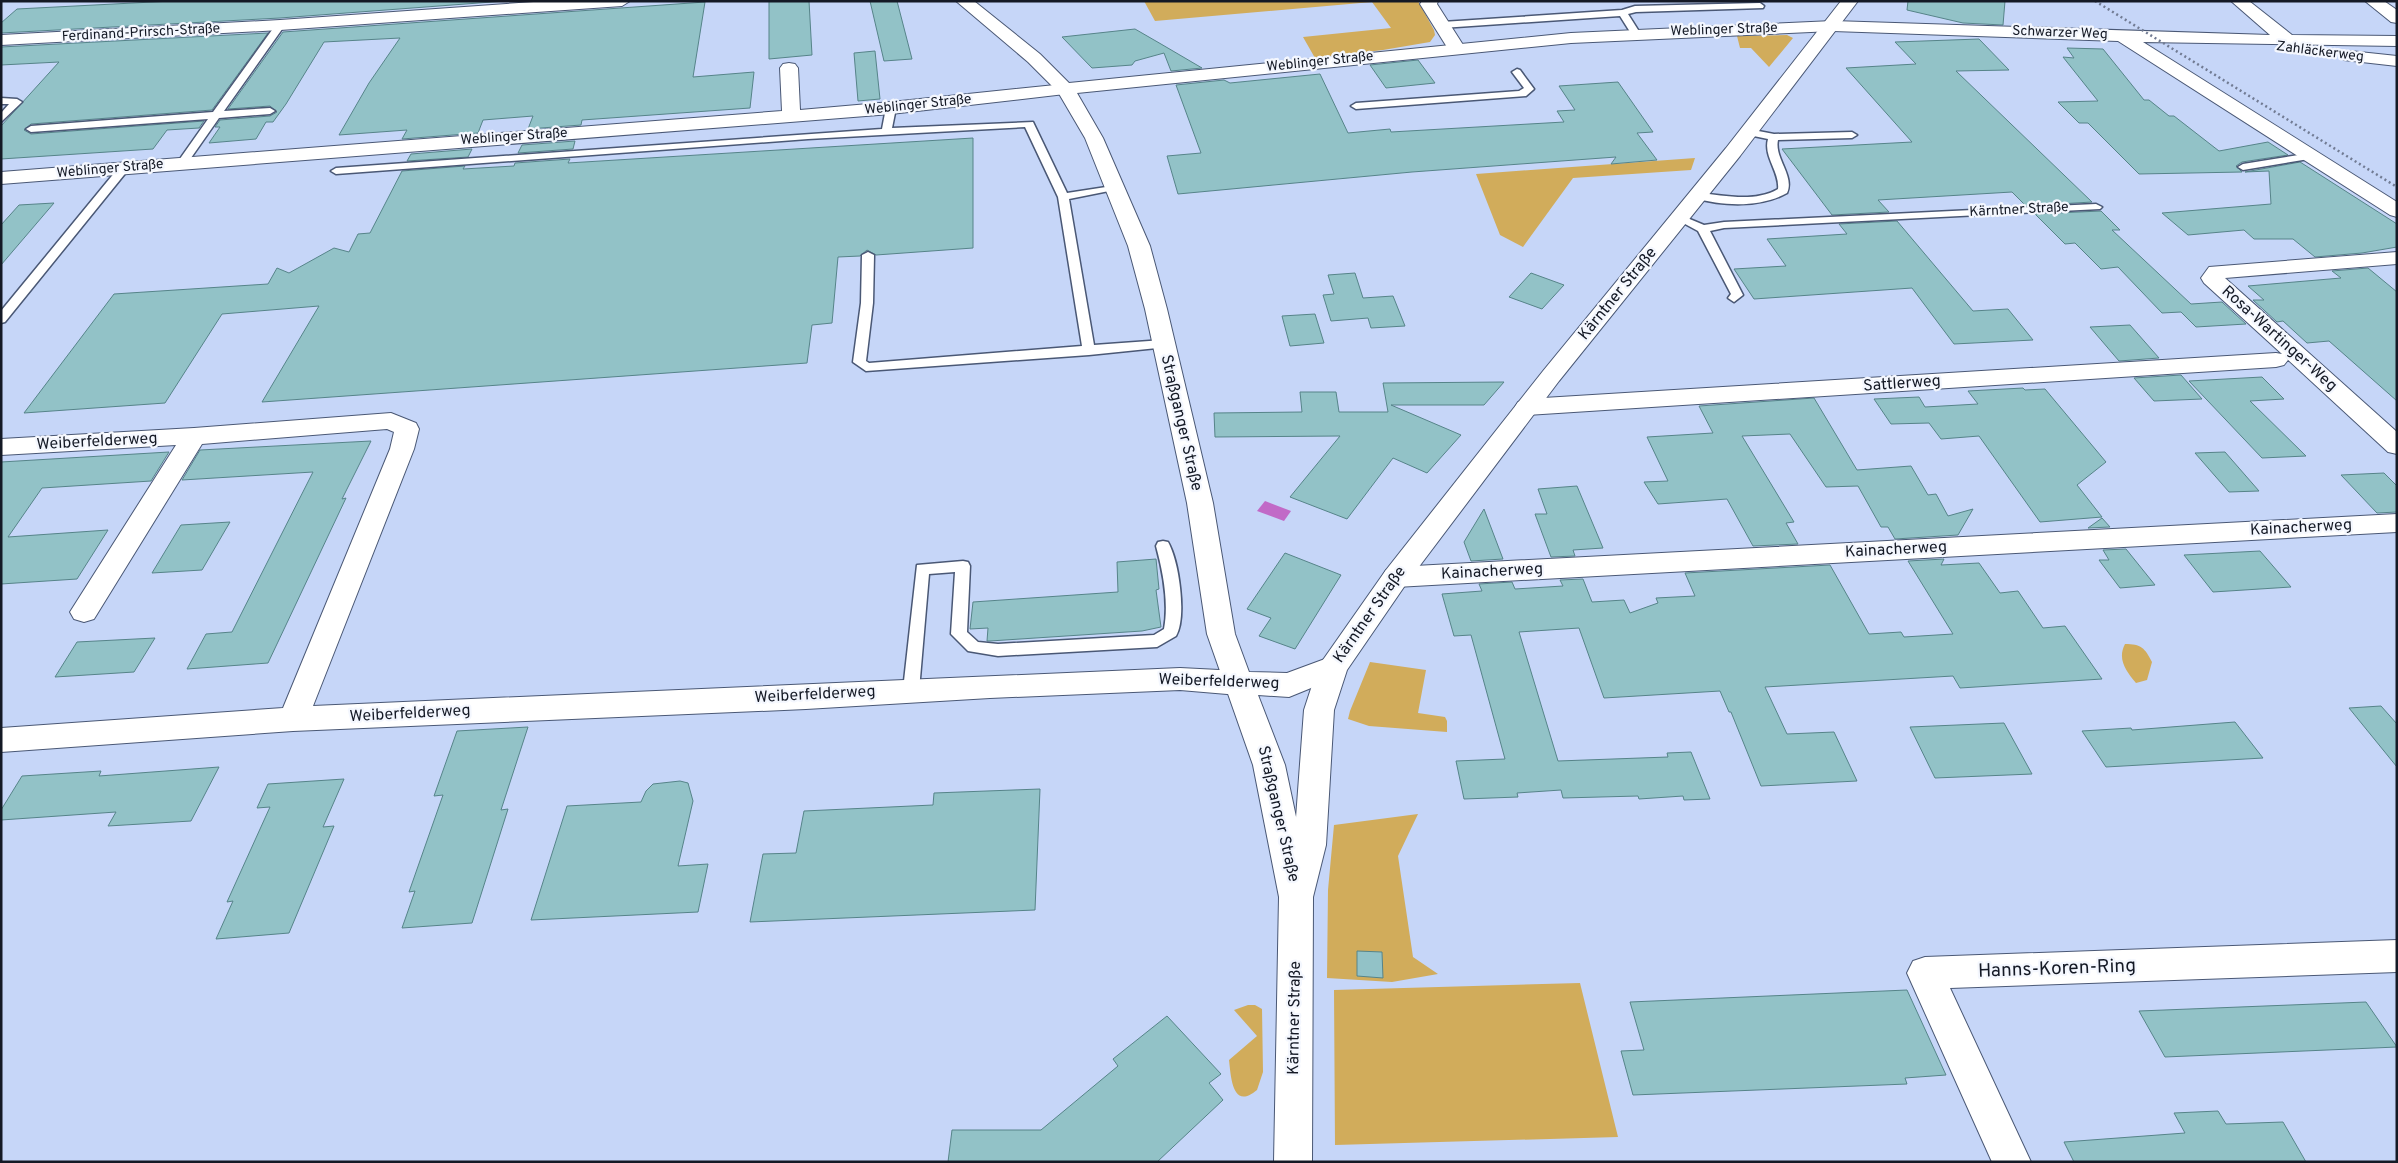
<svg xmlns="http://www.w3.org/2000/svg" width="2398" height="1163" font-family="Overpass,sans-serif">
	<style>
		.green { fill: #d1ac5b }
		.water { fill: #c16ac7 }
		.building { fill: #92c2c7; stroke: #568489 }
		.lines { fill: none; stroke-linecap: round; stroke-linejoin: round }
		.service-casing { stroke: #4a5875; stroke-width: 3 }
		.minor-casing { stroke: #4a5875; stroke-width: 2 }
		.tertiary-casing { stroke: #4a5875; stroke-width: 2 }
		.primary-casing { stroke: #4a5875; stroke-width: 2 }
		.service { fill: #fff; fill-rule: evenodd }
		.minor { fill: #fff; fill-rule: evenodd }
		.tertiary { fill: #fff; fill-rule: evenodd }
		.primary { fill: #fff; fill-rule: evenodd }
		.rail { stroke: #717b93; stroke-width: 2.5; stroke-dasharray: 2 3; stroke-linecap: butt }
		.labels { text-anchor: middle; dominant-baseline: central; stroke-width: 4.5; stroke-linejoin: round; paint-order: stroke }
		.far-street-label { font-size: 14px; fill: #141925; stroke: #f4f7fe }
		.street-label { font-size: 16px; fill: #141925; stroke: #f4f7fe }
		.near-street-label { font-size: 19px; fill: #141925; stroke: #f4f7fe }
	</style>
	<rect width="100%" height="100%" fill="#c6d6f8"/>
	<!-- green -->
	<path class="green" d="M1144,1H1418L1434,30L1435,35L1430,42L1383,50L1315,58L1303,37L1391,28L1372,2L1155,21Z
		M1787,35L1793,38L1769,67L1751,48H1740L1737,36Z
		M1695,158L1691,170L1573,178L1523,247L1500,235L1476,174Z
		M2125,644C2141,644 2145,648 2152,662L2147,680L2136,683C2126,671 2117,659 2125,644Z
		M1370,662L1426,670L1418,713L1445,717L1447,721V732L1369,726L1348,719L1350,711Z
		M1418,814L1398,856L1413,957L1438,974L1392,982L1327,978L1328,890L1334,825Z
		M1580,983L1618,1137L1335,1145L1334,990Z
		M1248,1005H1255L1262,1009L1263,1072L1257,1090C1232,1111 1231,1076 1229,1060L1257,1036L1234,1010Z"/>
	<!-- water -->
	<path class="water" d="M1265,501L1291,511L1284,521L1257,511Z"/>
	<!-- building -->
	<path class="building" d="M172,1H505L280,18L1,33V23L17,9Z
		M769,1H809L812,55L769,59Z
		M870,1H897L912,59L884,61Z
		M1908,1H2005L2003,25L1963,23L1907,10Z
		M705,2L693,77L754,72L750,108L582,120L581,125L528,129L533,116L483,120L478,133L402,139L407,130L339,135L369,83L400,38L324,42L286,104L273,122H266L256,139L209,143L220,127H215L220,120L270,116L277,112L270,106L228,109L283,32Z
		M1135,29L1161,44L1202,68L1171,71L1164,53L1135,61L1132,65L1092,68L1062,37Z
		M268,33L212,110L31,124L24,130L31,134L204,121L199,128L167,130L153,149L1,159V126L59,62L1,65V47Z
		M1979,39L2009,70L1956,71L2092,202L2026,206L2012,192L1878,200L1889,212L1832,215L1782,149L1912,142L1846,68L1916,64L1895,42Z
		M2067,48L2103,49L2144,100H2149L2169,116H2174L2219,151L2268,142L2288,155L2242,162L2236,166L2242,172L2139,174L2088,123H2079L2058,102L2098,101L2063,57L2074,58Z
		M875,51L880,99L858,101L854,53Z
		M1418,60L1435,83L1386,88L1370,65Z
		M1320,74L1348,133L1390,129L1391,132L1564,122L1557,111L1575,110L1559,86L1618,82L1653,132L1637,133L1657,160L1611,164L1616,157L1412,172L1178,194L1167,156L1201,153L1176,85L1224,80L1230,83Z
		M973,138V248L876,255L867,250L860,256L838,257L832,323L812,325L807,363L262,402L319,306L222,314L165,403L24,413L114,294L268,284L277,268L289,273L334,248L349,252L358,234L370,233L402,171L465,166L463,169L514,166L515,163L570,159L568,163Z
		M575,141L573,149L518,153L522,145Z
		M472,149L468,157L407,161L411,154Z
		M2300,162L2397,224V247L2362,253L2315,257L2293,239H2254L2244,230L2188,235L2162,213L2271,204L2269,171L2245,172Z
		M54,203L1,265V225L19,205Z
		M2101,211L2120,230H2112L2191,304L2222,302L2246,324L2196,327L2181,312L2162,313L2118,267L2101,269L2075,243L2065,244L2035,214Z
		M1897,221L1973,311L2008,309L2033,340L1954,344L1912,288L1754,299L1734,269L1786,266L1767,239L1847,234L1839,224Z
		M2368,268L2397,292V401L2329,341L2307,343L2283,321L2277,322L2253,300H2264L2248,286L2341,278L2332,271Z
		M1355,273L1363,298L1393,296L1405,326L1371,328L1368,318L1331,321L1323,295L1334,294L1328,275Z
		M1531,273L1564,285L1542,309L1509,297Z
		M1315,314L1324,343L1290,346L1282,316Z
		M2130,325L2159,358L2119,361L2090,327Z
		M2181,375L2202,399L2154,401L2134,378Z
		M2262,377L2284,399L2250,401L2306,456L2262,458L2189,381Z
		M1504,382L1484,405H1391L1461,435L1427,473L1393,458L1347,519L1290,497L1340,436L1215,437L1214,413L1302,412L1300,392H1336L1339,412H1388L1383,383Z
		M2023,388L2025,390L2045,389L2106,462L2077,485L2102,517L2040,522L1979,436L1941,439L1929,423L1891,424L1874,399L1919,397L1925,407L1978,404L1968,391Z
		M1814,398L1857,470L1911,466L1928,495L1936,494L1948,516L1973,509L1958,535L1895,539L1888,527H1881L1858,486L1826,487L1790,434L1742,436L1794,522L1786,523L1798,544L1753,546L1727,499L1658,504L1644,482L1668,481L1647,437L1713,433L1699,406Z
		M371,441L342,499L346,498L268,663L187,669L206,634L232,632L313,472L182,480L200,450Z
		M169,452L151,481L42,488L8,537L108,530L77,579L1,584V462Z
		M2225,452L2259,491L2229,492L2195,453Z
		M2384,473L2397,486V512L2377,513L2341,475Z
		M1577,486L1603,548L1573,550L1575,556L1551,557L1535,514H1547L1538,489Z
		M1484,509L1503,559L1471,561L1464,542Z
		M2102,518L2110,527L2088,528Z
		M230,522L202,570L152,573L181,525Z
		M2126,549L2155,585L2120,588L2099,560H2109L2103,550Z
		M2260,551L2291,587L2213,592L2184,555Z
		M1285,553L1341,575L1295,649L1259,636L1271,618L1247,609Z
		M1156,559L1159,589L1156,590L1161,627L1142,631L990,641H987L988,628L970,629L973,602L1118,592L1117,562Z
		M1944,559L1941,565L1979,563L2000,593L2018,591L2043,628L2065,626L2102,679L1960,688L1953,676L1765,687L1787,734L1834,732L1857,781L1761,786L1731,712H1729L1720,691L1604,698L1579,628L1519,632L1558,761L1668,757L1667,753L1691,752L1710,799L1684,800L1683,796L1639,799L1638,796L1563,798L1561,790L1517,793L1518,797L1464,799L1456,761L1505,759L1471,635L1454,636L1442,594L1482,591L1479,584L1512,582L1515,589L1563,586L1560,580L1583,579L1592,602L1624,600L1630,613L1658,603L1656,598L1695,596L1685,573L1830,565L1869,634L1901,632L1904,637L1953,634L1908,561Z
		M155,638L134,672L55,677L77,642Z
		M2381,706L2397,724V767L2349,708Z
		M2235,722L2263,758L2106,767L2082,731L2131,728L2132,730Z
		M2004,723L2032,774L1935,778L1910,727Z
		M528,727L501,810L508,809L472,923L402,928L415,891L409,892L443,795L434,796L457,731Z
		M219,767L191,821L108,826L116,812L1,820V810L22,776L101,771L99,776Z
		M344,779L323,827L334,826L289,933L216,939L233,901L227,902L270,807L257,808L268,784Z
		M680,781L688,783L693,801L678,866L708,864L698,912L531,920L567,806L641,802L646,791L653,784Z
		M1040,789L1035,910L750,922L763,854L796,853L804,811L933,805L934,793Z
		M1357,951L1382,952L1383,978L1357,976Z
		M1907,990L1946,1075L1905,1078L1907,1084L1633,1095L1621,1051L1644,1050L1630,1002Z
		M2366,1002L2397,1047L2165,1057L2139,1011Z
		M1167,1016L1221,1074L1209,1083L1223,1100L1157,1162H948L952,1130H1041L1118,1066L1113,1059Z
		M2218,1111L2226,1124L2283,1122L2306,1162H2074L2064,1142L2185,1133L2174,1113Z"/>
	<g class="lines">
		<defs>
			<path id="service" d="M1760,3L1764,6L1763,8L1636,12L1628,14L1640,33L1635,36L1632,35L1620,16L1442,28L1437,25L1442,22L1622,10L1635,6Z
				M280,22L285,25L224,111L270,108L275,111L270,114L219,118L186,165L182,166L177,163L208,119L31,132L26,129L31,126L213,112L277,23Z
				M1517,69L1520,70L1534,89L1526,96L1356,109L1351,106L1356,103L1519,91L1524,88L1512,72Z
				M1,98L17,99L22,102L1,122V113L9,104H1Z
				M891,105L896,108L892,128L1033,122L1067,193L1119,185V189L1069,199L1094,345L1163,340L1167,341L1169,344L1167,347L1089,355L866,371L853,362L861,303L862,255L868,252L874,255L873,303L866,361L869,363L1082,346L1058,197L1025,127L808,139L336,174L331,171L336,168L882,129L886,108Z
				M1748,129L1774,134L1852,132L1857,135L1852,138L1778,140C1774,158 1795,176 1787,193C1760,208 1723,206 1694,198V194L1698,193C1724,195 1754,203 1778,189C1780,172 1763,157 1768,139L1744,134V130Z
				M2311,153L2316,156L2315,158L2243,170L2238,167L2243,164Z
				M124,165L129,168L128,170L5,322L1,323V311L120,166Z
				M2096,204L2102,207L2100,209L1724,228L1710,231L1743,295L1734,302L1728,298L1731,294L1698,231L1674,218L1680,215L1704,225L1724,222Z
				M1163,541L1168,542C1179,561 1187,617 1176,636L1157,647L998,656L968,651L951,634L955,572L929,574L919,690L917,694L911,696L905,694L903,690L917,565L963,561L968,562L970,566L967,632L978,642L998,644L1154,635L1164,629C1169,602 1163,572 1156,546L1158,542Z"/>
			<path id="minor" d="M548,1H630L622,6L280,30L1,45V35L280,20Z
				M1422,1H1438L1437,4L1465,48L1462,52H1450L1420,4Z
				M2231,1H2249L2292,35L2397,36V46L2143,42L2397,202V217L2390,215L2118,41L1833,31L1827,30L1825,26L1827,22L1833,21L2270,35Z
				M2365,1H2384L2397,10V23L2391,22Z
				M2350,51L2397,56V66L2344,60L2341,56L2344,52Z
				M789,63L795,64L798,68L800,110L891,102L1065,84L1071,85L1074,89L1071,93L1065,94L891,114L1,184V172L782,111L780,68L783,64Z
				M2397,252V264L2225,278L2397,432V454L2388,452L2286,358L2288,360L2284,365L2276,367L1527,415L1518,412L1515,407L1518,402L1527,399L2276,353L2282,354L2204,283L2201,278L2209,267Z
				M391,413L416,423L419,429L414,449L313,706L1180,668L1239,671L1249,675L1254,683L1249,691L1239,695L1180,690L990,698L806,709L293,731L1,752V728L283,708L390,449L394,432L387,429L202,444L94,619L84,622L74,619L70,612L176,445L1,455V439L194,428Z
				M2397,514V532L1396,587L1386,584L1382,577L1386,570L1396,567Z
				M2397,940V972L1950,988L2031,1162H1992L1907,973L1913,961L1925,957Z"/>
			<path id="tertiary" d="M956,1H974L1040,54L1069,83L1571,33L1833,21L1839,22L1841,26L1839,30L1833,31L1571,43L1077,93L1103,138L1150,246L1167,309L1213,503L1235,634L1249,672L1287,673L1333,656L1343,659L1348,667L1343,675L1289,697L1258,695L1285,765L1313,897L1308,908L1296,912L1284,908L1279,897L1253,765L1207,634L1187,503L1145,309L1128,246L1085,138L1058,92L1028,62Z"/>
			<path id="primary" d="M1841,1H1858L1740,156L1559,381L1406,584L1347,670L1334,710L1326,845L1313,897L1312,1162H1274L1279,897L1294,845L1304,710L1318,667L1386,570L1543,371L1726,148Z"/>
		</defs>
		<!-- service casing -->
		<use href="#service" class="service-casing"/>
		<!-- minor casing -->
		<use href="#minor" class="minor-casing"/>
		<!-- tertiary casing -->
		<use href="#tertiary" class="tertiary-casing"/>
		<!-- primary casing -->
		<use href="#primary" class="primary-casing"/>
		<!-- service -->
		<use href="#service" class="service"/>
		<!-- minor -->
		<use href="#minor" class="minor"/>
		<!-- tertiary -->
		<use href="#tertiary" class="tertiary"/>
		<!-- primary -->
		<use href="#primary" class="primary"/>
		<!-- rail -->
		<path class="rail" d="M2095,1L2397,187"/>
	</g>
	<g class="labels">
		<!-- far-street labels -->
		<g class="far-street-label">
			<text transform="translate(1724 30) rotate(-2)">Weblinger Straße</text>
			<text transform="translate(141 33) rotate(-3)">Ferdinand-Prirsch-Straße</text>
			<text transform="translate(2060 33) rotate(2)">Schwarzer Weg</text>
			<text transform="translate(2320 52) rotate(7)">Zahläckerweg</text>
			<text transform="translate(1320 62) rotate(-6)">Weblinger Straße</text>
			<text transform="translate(918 105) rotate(-6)">Weblinger Straße</text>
			<text transform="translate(514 137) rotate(-4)">Weblinger Straße</text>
			<text transform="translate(110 169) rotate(-5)">Weblinger Straße</text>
			<text transform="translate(2019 210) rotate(-3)">Kärntner Straße</text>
		</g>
		<!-- street labels -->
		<g class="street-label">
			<text transform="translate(1618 294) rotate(-51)">Kärntner Straße</text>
			<text transform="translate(2279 339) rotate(42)">Rosa-Wartinger-Weg</text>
			<text transform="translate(1902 384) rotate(-4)">Sattlerweg</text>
			<text transform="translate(1181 423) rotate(77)">Straßganger Straße</text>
			<text transform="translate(97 442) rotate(-3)">Weiberfelderweg</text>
			<text transform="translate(2301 528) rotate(-3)">Kainacherweg</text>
			<text transform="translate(1896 550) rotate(-3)">Kainacherweg</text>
			<text transform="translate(1492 572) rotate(-3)">Kainacherweg</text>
			<text transform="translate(1370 615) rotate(-55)">Kärntner Straße</text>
			<text transform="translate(1219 682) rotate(2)">Weiberfelderweg</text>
			<text transform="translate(815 695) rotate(-3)">Weiberfelderweg</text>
			<text transform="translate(410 714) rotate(-3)">Weiberfelderweg</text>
			<text transform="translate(1278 814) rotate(77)">Straßganger Straße</text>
			<text transform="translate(1295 1018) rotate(-89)">Kärntner Straße</text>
		</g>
		<!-- near-street labels -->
		<g class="near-street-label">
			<text transform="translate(2057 969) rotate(-2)">Hanns-Koren-Ring</text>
		</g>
	</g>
	<!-- border -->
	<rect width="2398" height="1163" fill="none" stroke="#141925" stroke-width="5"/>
</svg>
